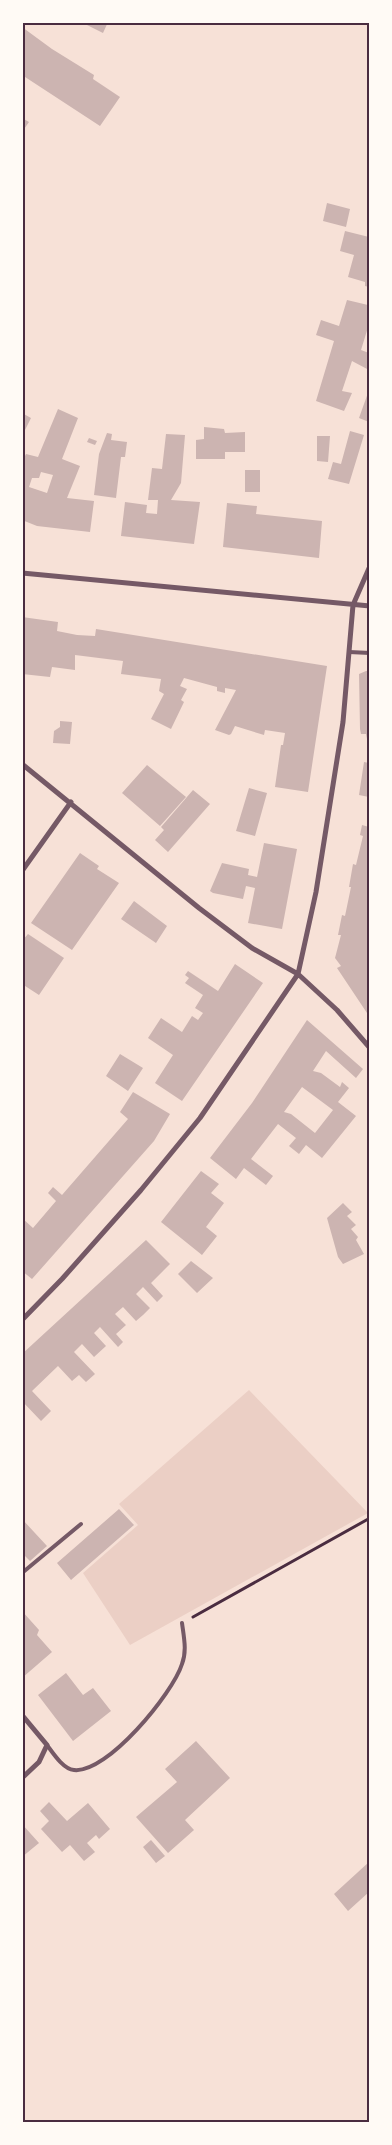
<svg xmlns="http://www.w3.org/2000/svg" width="392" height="2145" font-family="Helvetica,sans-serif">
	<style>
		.green { fill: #ebcfc5 }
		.building { fill: #ccb4b1; fill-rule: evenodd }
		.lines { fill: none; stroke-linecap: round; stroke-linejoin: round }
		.path { stroke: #4a2c40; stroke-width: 3 }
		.service { stroke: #755966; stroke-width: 4 }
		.minor { stroke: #755966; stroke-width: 5 }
		.neatline { fill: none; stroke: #4a2c40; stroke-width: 2 }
	</style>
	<rect width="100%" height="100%" fill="#f7e1d7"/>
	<!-- green -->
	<path class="green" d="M249,1390L368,1513L130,1645L83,1573L138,1525L119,1504Z"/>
	<!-- building -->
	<path class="building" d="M81,22H108L103,33Z
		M22,27L52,49L94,75L93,79L120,97L100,126L22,75Z
		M22,118L29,122L22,132Z
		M327,203L350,209L346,227L323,221Z
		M345,231L369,237V287L365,286V282L348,277L354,255L340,251Z
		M347,300L368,305L369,301V324L361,350L369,353V370L352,361L342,391L352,393L344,411L316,401L334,341L316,335L321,320L339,326Z
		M369,390V422L359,418Z
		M58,409L78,418L62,459L80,466L67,498L94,501L90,532L37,526L22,520V462L26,454L38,457ZM41,472L53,475L47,493L29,487L32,478H39Z
		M22,413L31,418L22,436Z
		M204,427L224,429L225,433L245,432V452H225V459H196V440L204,439Z
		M350,431L364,435L349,484L328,479L333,462L341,464Z
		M107,433L112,434L111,440L127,442L125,457H121L116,498L94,495L99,454Z
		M166,434L185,435L181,483L171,500L200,502L194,544L121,536L125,502L147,505L146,513L157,514L158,500H148L152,468L162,469Z
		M317,436H330L328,462L317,461Z
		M89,438L97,441L95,445L87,442Z
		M245,470H260V492H245Z
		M227,503L257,506L256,514L322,521L319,558L223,547Z
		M22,617L58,622L57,631L77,635L95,636L96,629L327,666L308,792L275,787L281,745H283L285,733L265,730L264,735L235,726L231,734L229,735L215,730L236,690L225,688V693L217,691V687L184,678L180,686L187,689L181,700L184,702L171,729L151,719L164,694L159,691L161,679L121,674L123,661L75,655V670L52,667L50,677L22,674Z
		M366,671H369V739H367L366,734H361L360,729L359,674Z
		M60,721L72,722L70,744L53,743L54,731L60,727Z
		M364,762L369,763V797L359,795Z
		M147,765L186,797L160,826L122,793Z
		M249,788L267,793L255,836L236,831Z
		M193,790L210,804L168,852L155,840L164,830L161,827Z
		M362,825L369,827V1016L337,968L341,966L335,958L341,935H338L342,915L345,916L351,887H349L353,864L356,865L363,836L360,835Z
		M264,843L297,849L282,929L248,923L255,888L246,886L243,899L213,893L210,891L222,863L249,869L248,875L257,877Z
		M80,853L99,866L97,869L119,883L72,950L31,923Z
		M134,901L167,926L156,943L121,919Z
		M28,934L64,958L39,995L22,984V941Z
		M235,964L263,983L182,1101L155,1083L173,1055L148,1038L161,1018L182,1032L192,1016L198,1020L203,1013L195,1008L203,995L185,983L189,978L185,975L188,971L218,991Z
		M307,1020L363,1069L356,1078L326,1051L313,1071L321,1073L340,1087L342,1082L349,1088L338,1102L356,1116L322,1158L306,1145L299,1154L289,1146L296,1138L278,1124L251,1159L273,1176L266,1185L244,1168L236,1179L210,1158L252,1103ZM302,1087L333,1110L315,1133L291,1114L284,1112Z
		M120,1054L143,1068L128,1091L106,1076Z
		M133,1092L170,1114L154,1141L32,1279L22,1271V1218L33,1228L56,1201L48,1193L53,1187L62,1195L128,1119L120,1112Z
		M201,1171L219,1184L211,1193L224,1203L206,1227L217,1236L202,1255L161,1222Z
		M343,1203L352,1212L347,1216L356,1225L351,1229L358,1237L356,1240L364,1254L343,1264L338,1257L327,1218Z
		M146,1240L170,1264L151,1283L163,1296L157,1302L143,1287L136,1294L150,1308L143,1315L136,1321L123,1307L115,1314L126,1325L116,1334L123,1342L118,1347L100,1327L94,1333L106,1346L94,1357L82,1344L74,1352L95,1374L86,1382L79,1375L72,1381L58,1366L32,1391L51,1411L41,1421L22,1401V1354Z
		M191,1261L213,1278L197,1293L178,1274Z
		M119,1509L134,1525L71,1580L57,1563Z
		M22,1519L47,1546L30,1561L22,1553Z
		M22,1611L39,1630L37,1635L52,1652L22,1678Z
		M66,1673L83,1695L93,1688L111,1711L73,1741L38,1695Z
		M196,1741L230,1778L185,1820L194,1830L168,1853L136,1817L177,1782L165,1769Z
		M49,1802L67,1821L88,1803L110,1829L99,1839L96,1835L87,1843L95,1852L84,1861L70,1845L62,1852L41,1829L49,1821L40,1811Z
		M22,1824L39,1843L22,1857Z
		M151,1840L165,1856L156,1863L143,1847Z
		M369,1862V1892L348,1911L334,1894Z"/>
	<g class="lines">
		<!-- path -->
		<path class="path" d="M193,1617L370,1518"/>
		<!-- service -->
		<path class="service" d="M349,652L370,653
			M22,1573L81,1524
			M47,1745C53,1753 63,1769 74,1770C107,1774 173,1693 182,1664C187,1651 184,1638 182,1623"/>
		<!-- minor -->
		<path class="minor" d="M22,573L370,606
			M22,764L199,908L252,948L298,974L337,1010L370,1048
			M22,871L71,802
			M22,1320L62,1279L141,1190L200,1118L298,974L316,892L343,722L353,605L370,566
			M22,1715L47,1745L39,1762L22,1778"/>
	</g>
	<!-- border -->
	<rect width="392" height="2145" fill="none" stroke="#fffaf5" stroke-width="48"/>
	<rect x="24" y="24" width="344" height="2097" class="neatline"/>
</svg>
